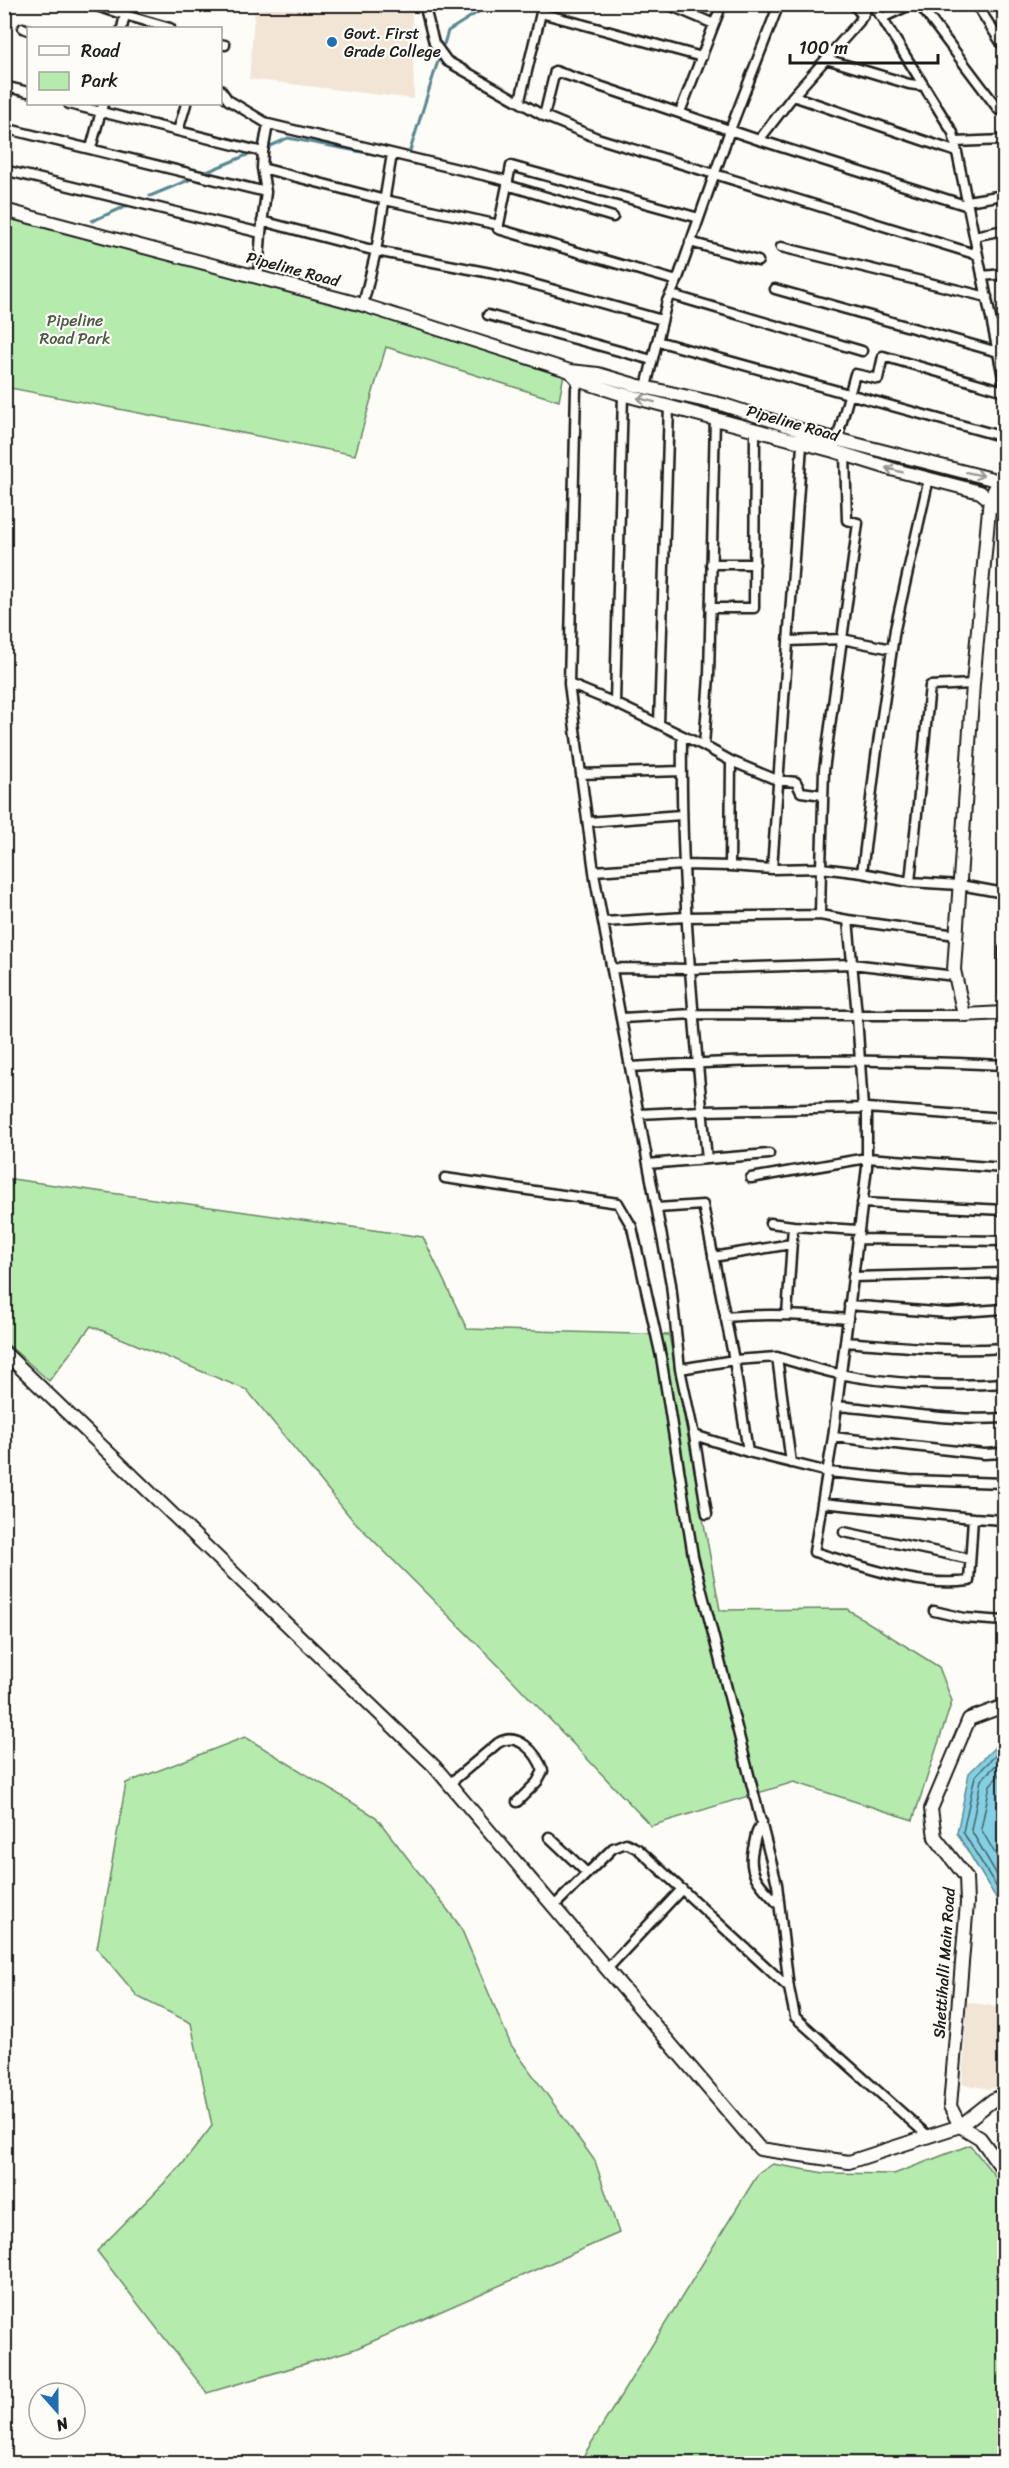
<svg xmlns="http://www.w3.org/2000/svg" width="1009" height="2468" font-family="Sriracha,sans-serif">
	<style>
		.built { fill: #f2e5d6 }
		.green { fill: #b5ecae; stroke: #688465; stroke-width: 1.5 }
		.water { fill: #84d0e3; stroke: #5a8893; stroke-width: 1.5 }
		.lines { fill: none; stroke-linecap: round; stroke-linejoin: round }
		.shore { stroke: #46646c; stroke-width: 1.5 }
		.stream { stroke: #5a8893; stroke-width: 3 }
		.street-casing { stroke: #1c1c1c; stroke-width: 13 }
		.secondary-casing { stroke: #1c1c1c; stroke-width: 16 }
		.street { stroke: #fdfcf7; stroke-width: 8 }
		.secondary { stroke: #fdfcf7; stroke-width: 12 }
		.oneway { stroke: #989794 }
		.poi-dot { fill: #1f6fb2; stroke: #fdfcf7; stroke-width: 2 }
		.labels { text-anchor: middle; dominant-baseline: central; stroke-width: 4.5; stroke-linejoin: round; paint-order: stroke }
		.poi-label { font-size: 16px; fill: #1c1c1c; stroke: #fdfcf7; text-anchor: start }
		.street-label { font-size: 16px; fill: #1c1c1c; stroke: #fdfcf7 }
		.park-label { font-size: 16px; fill: #4a5a48; stroke: #fdfcf7 }
	</style>
	<rect width="100%" height="100%" fill="#fdfcf7"/>
	<filter id="ink" filterUnits="userSpaceOnUse"><feTurbulence type="fractalNoise" baseFrequency=".0167" numOctaves="2"/><feDisplacementMap in="SourceGraphic" scale="12" xChannelSelector="R" yChannelSelector="G"/><feConvolveMatrix kernelMatrix="1 2 1 2 8 2 1 2 1" color-interpolation-filters="sRGB"/></filter>
	<g filter="url(#ink)">
		<!-- built -->
		<path class="built" d="M255,5H412L414,99L249,79Z
			M967,2002L1004,2008V2084L989,2089L962,2084Z"/>
		<!-- green -->
		<path class="green" d="M4,212L360,307L564,374L559,401L386,347L355,455L5,387Z
			M5,1178L423,1237L467,1329L669,1335L720,1610L847,1609L939,1667L952,1701L913,1820L794,1782L651,1826L501,1668L351,1518L247,1390L91,1326L49,1381L5,1342Z
			M245,1737L376,1817L460,1926L511,2045L595,2161L619,2233L355,2349L207,2393L97,2251L181,2166L212,2126L191,2023L138,1997L97,1948L126,1783Z
			M970,2145L1004,2187V2463H579L758,2174L773,2164L824,2173L894,2174Z"/>
		<!-- water -->
		<path class="water" d="M1004,1738V1905L999,1903L957,1833L969,1773Z"/>
		<g class="lines">
			<!-- shore -->
			<path class="shore" d="M1004,1747L975,1776L963,1832L1004,1899
				M1004,1757L981,1780L971,1830L1004,1887
				M1004,1770L990,1785L981,1829L1004,1869"/>
			<!-- stream -->
			<path class="stream" d="M444,44L448,31L491,4
				M268,147L288,138L383,156
				M408,157L438,61
				M202,174L247,155
				M150,196L196,177
				M92,221L129,205"/>
			<defs>
				<path id="street" d="M90,4L125,15L126,4
					M424,4L434,43L447,61L544,116L597,138L978,255
					M667,4L714,24
					M853,4L863,16
					M871,4L882,18L953,133L1004,382
					M919,4L999,110H1004
					M976,4L1004,47
					M882,18L912,4
					M23,28L28,30
					M122,28L125,15L170,28
					M220,44L225,45
					M826,59L909,84L924,86
					M4,86L28,92
					M220,89L228,100L268,124L508,181
					M793,96L957,152
					M520,100L541,13L702,57
					M69,104L263,152
					M680,112L722,4
					M544,116L555,71L759,140L793,96L859,22L869,4
					M4,128L266,192
					M178,131L186,104
					M759,140L968,206
					M955,142L1004,140
					M91,148L103,104
					M392,154L376,251L501,275L662,320
					M262,168L385,200L499,225
					M4,170L261,233
					M507,185L613,217
					M967,201L1004,195
					M262,221L376,251L363,305
					M974,236L1004,230
					M690,242L758,261
					M781,247L987,297
					M982,276L1004,274
					M258,277L261,233L266,192L262,168L263,152L268,124
					M677,281L498,229L511,166L699,218
					M775,289L998,352
					M672,295L862,351
					M488,315L652,360
					M657,341L1004,437
					M580,375L576,388L569,684L615,703L704,746
					M646,387L667,301L677,281L730,130L779,4
					M715,418L709,676L704,746L731,761L730,866L772,869
					M836,443L855,374L878,379L883,356L1004,391
					M711,564H755
					M710,608H754L755,431
					M789,641L842,639L858,523L847,520L845,455
					M569,684L595,879L648,1164
					M973,684L930,686L910,882L960,885L1004,893
					M615,703L623,394
					M659,724L669,406
					M682,736C680,878 693,1018 707,1159L648,1164L671,1284L680,1369L694,1435L707,1514
					M731,761L777,780L796,782L801,792L823,795
					M581,774L682,771
					M588,822L681,815
					M594,871L683,865L730,866
					M862,873L821,868L824,770L842,639L892,649
					M910,882L862,873L876,757L895,629L929,478
					M848,920L956,935
					M604,922L686,917L820,915
					M1004,960V995
					M1004,960V949
					M612,968L690,969L852,964L955,976
					M622,1018L693,1014L857,1015L848,920L820,915L821,868L772,869L802,445
					M631,1067C756,1058 880,1059 1004,1065
					M863,1108L857,1015H964
					M867,1108L1004,1118
					M639,1114L702,1111L867,1108V1167L833,1437L814,1552C864,1566 917,1588 969,1581L973,1518L1004,1520
					M707,1159L769,1154
					M445,1178L618,1203L632,1227L661,1357L693,1556L777,1884L789,1988L795,2017L928,2136
					M751,1178L867,1158L1004,1168
					M862,1203L1004,1210
					M657,1208L703,1205L734,1360L680,1369
					M770,1223L793,1226
					M857,1239L1004,1241
					M713,1257L791,1244
					M853,1277L1004,1273
					M849,1305L947,1313L1004,1309
					M787,1315L793,1226L858,1230
					M725,1317C766,1313 807,1315 848,1319
					M845,1342C898,1346 951,1352 1004,1348
					M777,1357C798,1363 819,1370 839,1374C888,1384 955,1387 1004,1383
					M836,1406C892,1410 948,1422 1004,1418
					M694,1435L748,1452L828,1472L909,1480L1004,1483
					M833,1437L984,1454L1004,1453
					M748,1452L734,1360L777,1357L791,1463
					M822,1503L973,1518
					M844,1532L970,1559
					M934,1611L964,1618L1004,1621
					M449,1784L498,1743C518,1731 537,1753 543,1771L537,1782L517,1802
					M762,1822C756,1831 755,1839 753,1849C747,1876 762,1886 779,1905
					M549,1837L587,1873
					M553,1907L613,1848L626,1843L638,1849L789,1988
					M607,1969L682,1889"/>
				<path id="secondary" d="M4,210L363,305L570,371L598,374L635,385L724,405L808,432L1004,482
					M570,371L578,380L618,393L834,451L895,470L980,492L1004,511
					M1004,479L1000,480L990,498L973,684L954,970L964,1015L1004,1013
					M4,1352L434,1766L760,2149L849,2162L960,2126L993,2100L1004,2095
					M1004,1706L969,1719L931,1809L935,1837L966,1877L967,1903L950,2106L960,2126L980,2138L1004,2171"/>
			</defs>
			<!-- street casing -->
			<use href="#street" class="street-casing"/>
			<!-- secondary casing -->
			<use href="#secondary" class="secondary-casing"/>
			<!-- street -->
			<use href="#street" class="street"/>
			<!-- secondary -->
			<use href="#secondary" class="secondary"/>
		</g>
		<!-- one-way arrows -->
		<defs><path id="oneway-shaft" d="M-6 0H5M1.5-3L5.5 0L1.5 3" fill="none" stroke-width="1.6" stroke-linecap="round" stroke-linejoin="round" transform="scale(1.5)"/></defs>
		<g class="oneway">
			<use href="#oneway-shaft" transform="translate(646 400) rotate(-166)"/>
			<use href="#oneway-shaft" transform="translate(894 470) rotate(-165)"/>
			<use href="#oneway-shaft" transform="translate(975 474) rotate(12)"/>
		</g>
	</g>
	<!-- markers -->
	<circle class="poi-dot" cx="332" cy="42" r="6"/>
	<g class="labels">
		<!-- poi labels -->
		<g class="poi-label">
			<text x="344" y="33">Govt. First<tspan x="344" dy="18">Grade College</tspan></text>
		</g>
		<!-- street labels -->
		<g class="street-label">
			<text transform="translate(293 269) rotate(15)">Pipeline Road</text>
			<text transform="translate(793 423) rotate(16)">Pipeline Road</text>
			<text transform="translate(944 1963) rotate(-86)">Shettihalli Main Road</text>
		</g>
		<!-- park labels -->
		<g class="park-label">
			<text x="75" y="320">Pipeline<tspan x="75" dy="18">Road Park</tspan></text>
		</g>
	</g>
	<!-- margin -->
	<rect width="1009" height="2468" fill="none" stroke="#fdfcf7" stroke-width="24"/>
	<rect x="12" y="12" width="985" height="2444" fill="none" stroke="#1c1c1c" stroke-width="2" filter="url(#ink)"/>
	<!-- legend -->
	<rect x="27" y="27" width="195" height="78" fill="#fdfcf7" stroke="#a3a29f" stroke-width="1.5"/>
	<rect x="39" y="46" width="30" height="9" fill="#fdfcf7" stroke="#a3a29f" stroke-width="1.5"/>
	<text x="81" y="57" font-size="18" fill="#1c1c1c">Road</text>
	<rect x="39" y="72" width="30" height="18" fill="#b5ecae" stroke="#a3a29f" stroke-width="1.5"/>
	<text x="81" y="87" font-size="18" fill="#1c1c1c">Park</text>
	<!-- north arrow -->
	<g transform="translate(57 2411) rotate(159)"><circle r="28" fill="#fdfcf7" stroke="#a3a29f" stroke-width="1.5"/>
	<path d="M0-4.5L10 22L0 15L-10 22Z" fill="#1f6fb2"/>
	<text y="-9" font-size="16" font-weight="bold" text-anchor="middle" fill="#1c1c1c">N</text>
	</g>
	<!-- scale -->
	<path d="M790 54v9h148v-9" fill="none" stroke="#1c1c1c" stroke-width="3"/>
	<text x="799" y="54" font-size="18" fill="#1c1c1c" stroke="#fdfcf7" stroke-width="4.5" paint-order="stroke">100 m</text>
</svg>
